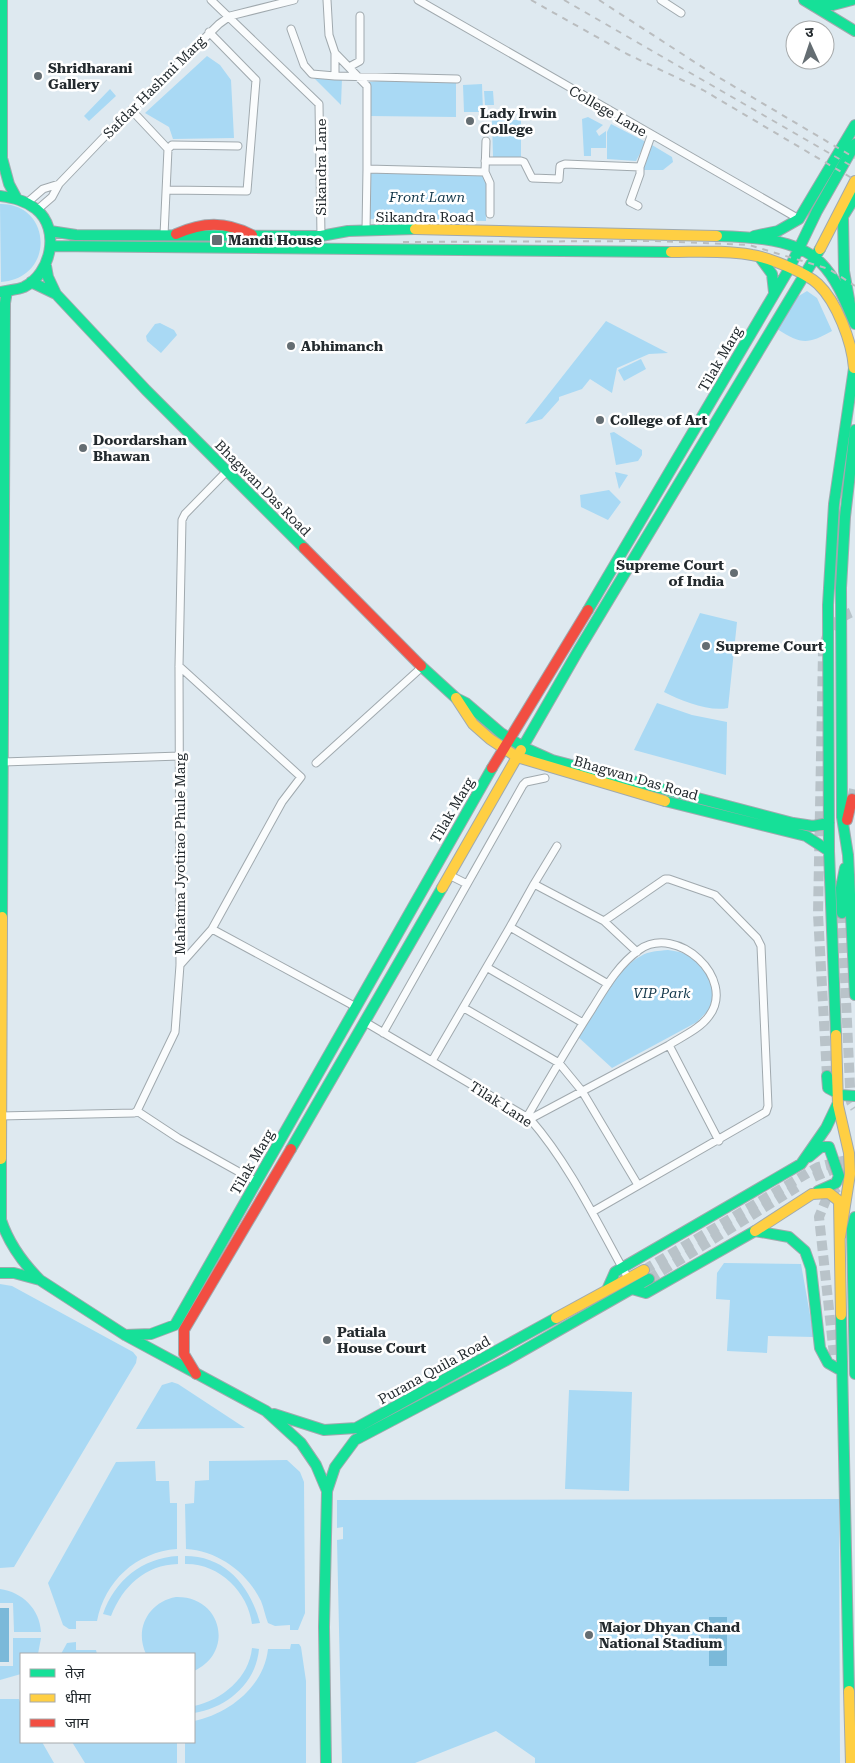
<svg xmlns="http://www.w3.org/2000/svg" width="855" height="1763" font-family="'Roboto Serif','Noto Sans Devanagari',serif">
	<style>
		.green { fill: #a9d9f4 }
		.water { fill: #7bb9d9 }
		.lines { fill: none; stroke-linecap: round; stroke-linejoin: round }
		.secondary-tunnel { stroke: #b9c3c9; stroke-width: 10; stroke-dasharray: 10 5; stroke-linecap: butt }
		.street-casing { stroke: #a0a9ae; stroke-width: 9 }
		.fast-casing { stroke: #a0a9ae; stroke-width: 12 }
		.slow-casing { stroke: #a0a9ae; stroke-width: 12 }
		.jam-casing { stroke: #a0a9ae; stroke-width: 12 }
		.street { stroke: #fafcfd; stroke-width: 7 }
		.fast { stroke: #16e098; stroke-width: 10 }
		.slow { stroke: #ffcf43; stroke-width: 10 }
		.jam { stroke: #f24e42; stroke-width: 10 }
		.rail { stroke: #babdbf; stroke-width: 2; stroke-dasharray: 6 6; stroke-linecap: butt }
		.poi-dot { fill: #646d72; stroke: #fff; stroke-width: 2 }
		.labels { text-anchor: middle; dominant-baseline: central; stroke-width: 5; stroke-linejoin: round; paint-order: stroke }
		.poi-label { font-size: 14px; font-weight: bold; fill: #232a2e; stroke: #fff; text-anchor: start }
		.street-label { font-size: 14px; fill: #232a2e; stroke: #fff }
		.park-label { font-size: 14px; font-style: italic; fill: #14394c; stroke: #fff }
	</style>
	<rect width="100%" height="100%" fill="#dee9f0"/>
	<!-- green -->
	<path class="green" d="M207,56L220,65L231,80L234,138L173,139L169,127L145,113Z
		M314,78H342L341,105Z
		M394,80L456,81V117L369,116V82Z
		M482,84L483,112H464L463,85Z
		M110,89L116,96L89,121L84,116Z
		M484,91H493L494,105H485Z
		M588,117L603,125L596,131L599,136L606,131V148H591V156H584L582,119Z
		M492,120H521V157H493Z
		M611,124L646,142L636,161L607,159V132Z
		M652,145L672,157L673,162L663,170H643L647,152Z
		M369,173L484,175L486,177V221L368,219Z
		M0,204C52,203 56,278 1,282Z
		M807,291L817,298L832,331C807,345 801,344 777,329L797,297Z
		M606,321L668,353L649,354L617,368L612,393L590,379L582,389L559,397V400L542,419L525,424Z
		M160,323L174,330L177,335L161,353L147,341L146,336L155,324Z
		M641,359L646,369L624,381L618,370Z
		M614,432L642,450V455L638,461L616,465L610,433Z
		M615,472L628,475L619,489Z
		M609,490L621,502L608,520L581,507L580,495Z
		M700,613L737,622L728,708C709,712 682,701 664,692Z
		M657,703L692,715L727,722L726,775L634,750Z
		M668,950C702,954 708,971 716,1002L697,1022L612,1068L577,1036C591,1012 616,969 641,956C649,951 658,951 668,950Z
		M724,1263L801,1264L814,1337L768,1336L767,1353L727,1351L730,1300L716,1299L717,1273Z
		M0,1284L12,1286L133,1352L137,1357L136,1363L14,1567L0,1568Z
		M172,1382L178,1384L245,1428L136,1429L162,1385Z
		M569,1390L632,1392L629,1491L565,1489Z
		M287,1460L300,1472L304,1482L305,1613L298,1630H290V1625L275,1626L268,1623C265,1616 264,1608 261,1601C247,1572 218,1551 186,1549L185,1504L194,1503L195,1481L209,1480V1461Z
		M155,1461L156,1481H169L170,1503H177V1549C136,1552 105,1581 97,1621H76V1629H69L63,1625L48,1583L116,1462Z
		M839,1499L840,1763H535V1758L496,1731L415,1763H342L337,1540L343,1539V1527L337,1528V1500Z
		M178,1556V1564C145,1565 123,1586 111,1616L103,1614C115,1580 142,1558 178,1556Z
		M185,1556C226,1556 250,1586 260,1623L252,1624C248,1592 219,1563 185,1564Z
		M0,1589C22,1592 40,1609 41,1632H14L13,1603H0Z
		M176,1597C222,1596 235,1652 194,1671V1654H146C134,1628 149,1602 176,1597Z
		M13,1638H41L38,1654H21V1674L0,1680V1666H13Z
		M76,1642V1650H96L97,1654H61L67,1643Z
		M291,1644H299L301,1647L306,1681V1763H185V1742H194V1721C228,1714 264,1687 268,1649H290Z
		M252,1648L259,1649C256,1684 226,1708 194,1713V1706C222,1700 249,1678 252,1648Z
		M0,1699H19L21,1705V1742H42L54,1763H0Z
		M72,1742H177V1763H85Z"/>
	<!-- water -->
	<path class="water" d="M0,1608H9V1662H0Z
		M709,1617H727V1666H709Z"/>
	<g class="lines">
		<!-- secondary-tunnel -->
		<path class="secondary-tunnel" d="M852,799L855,785
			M842,913L850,1087L851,1102L855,1108
			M827,1076L818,914L823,652C825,633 836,617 855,611
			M814,1177L831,1170L855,1167
			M644,1270L818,1167L855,1158
			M649,1279L797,1187
			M834,1355L819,1217L828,1195L843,1183L855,1180"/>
		<defs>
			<path id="street" d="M211,0L319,104L321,236
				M327,0L329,35L335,53L367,86V169
				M418,0L799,219
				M661,0L681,13
				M291,29L304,65L312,74L335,76
				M335,53V76L457,79
				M349,67L360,61V16
				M137,116L168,149L164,235
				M168,149L172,145L238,146
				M485,161H521L524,162L532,178L559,179L560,166L565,164L640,167L651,136
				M485,172L486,141
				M167,190L247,191L256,80L209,32
				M28,202L43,189L59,184
				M638,206L630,202L640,174V167
				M37,210L52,197L59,184L106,135L219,24L230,16L294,0
				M366,230L367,169L485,172L490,183V214
				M179,666L301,777L282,802L212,929L180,965
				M3,762L180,756
				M316,763L422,667
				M449,875L467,884
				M534,884L557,846
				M604,921L637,952
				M510,927L534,884L604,921L665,879H669L715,895L757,938L761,946L768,1106L766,1112L592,1212
				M212,929L356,1007
				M488,968L583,1023
				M464,1008L559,1063L582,1091L638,1185
				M365,1022L530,1119C571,1166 598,1225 628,1278
				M383,1033L523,785L526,782L545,778
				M432,1061L510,927L608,984
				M137,1111L178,1138L257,1182
				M0,1116L134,1113L137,1111L175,1032L180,965L179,666L182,520L185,514L228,470
				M527,1117C548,1081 569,1045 592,1009C605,988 618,965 639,950C677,923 737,979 709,1016C700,1029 681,1037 669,1045
				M530,1119L669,1045L719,1141"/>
			<path id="fast" d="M2,0V158L9,184L16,197
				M804,0L855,31
				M815,5H833L852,0
				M0,196C14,198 24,200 36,209C61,229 51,274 24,287C17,290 8,290 1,292
				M843,217L844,271L851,310
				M842,218L855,197
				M50,231L76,235L321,236L348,231L415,229
				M717,236C749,237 796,238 821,263C837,279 846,303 855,324
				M754,236L778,231L799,219L855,125
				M50,246L671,252
				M761,259L772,274L774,292
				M46,266L48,277L56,294L146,390L304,548
				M31,282L56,294
				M855,430L845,517L841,588L842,817L848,855L855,995
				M588,610L789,269L817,211L855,144
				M421,666L456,698L466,703L501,733L523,747L552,760L793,823L813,826L829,823
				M521,750L578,651L820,249
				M665,801L806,836L829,851
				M842,913L841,888L845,868
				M2,917L5,303L7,291
				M836,1035L829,851L828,605L834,504L854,368
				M827,1076L828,1088L841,1095L855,1096
				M291,1149L442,888
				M809,1157L821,1147H829L839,1176L836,1183L818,1191
				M1,1159V1220C9,1244 22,1262 40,1280
				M855,1217L852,1229L855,1374
				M0,1273H14L40,1280L125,1335L266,1411L301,1443L316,1465L327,1491L324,1627L326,1763
				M632,1289L646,1293L755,1231L789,1237L805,1251L811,1268L820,1348L828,1363L842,1371
				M607,1290L615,1272L801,1164L826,1128L837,1105
				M841,1315L849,1691
				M125,1335L151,1334L175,1325L492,768
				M274,1414L324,1430L356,1428L556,1318
				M327,1491L335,1467L355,1440L505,1361L649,1279"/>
			<path id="slow" d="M415,229L717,236
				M820,249L855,181
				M671,252C697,252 726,250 752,255C770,258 805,272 818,284C837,302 852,342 854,368
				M456,698L473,724L490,739L517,757L665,801
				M442,888L521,750
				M836,1035L838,1105L849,1153L850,1174L840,1237
				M1,1159L2,917
				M755,1231L812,1194L829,1193L839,1201L841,1315
				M556,1318L644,1270
				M849,1691L851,1763"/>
			<path id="jam" d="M176,234C203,222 225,221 252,235
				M304,548L421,666
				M492,768L588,610
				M847,820L852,799
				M196,1374L184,1354V1330L291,1149"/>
		</defs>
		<!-- street casing -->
		<use href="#street" class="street-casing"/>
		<!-- fast casing -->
		<use href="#fast" class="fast-casing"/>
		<!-- slow casing -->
		<use href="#slow" class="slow-casing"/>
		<!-- jam casing -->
		<use href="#jam" class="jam-casing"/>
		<!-- street -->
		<use href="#street" class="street"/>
		<!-- fast -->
		<use href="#fast" class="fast"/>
		<!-- slow -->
		<use href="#slow" class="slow"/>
		<!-- jam -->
		<use href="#jam" class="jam"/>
		<!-- rail -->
		<path class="rail" d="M531,0L627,54L703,90L855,180
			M564,0L855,168
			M599,0L713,74L855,158
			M403,242L653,241L749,245L829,269L855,286"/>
	</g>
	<!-- markers -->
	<g class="poi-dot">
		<circle cx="38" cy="76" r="5"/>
		<circle cx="470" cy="121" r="5"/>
		<rect x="211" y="234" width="12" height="12" rx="2.5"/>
		<circle cx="291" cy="346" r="5"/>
		<circle cx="600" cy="420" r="5"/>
		<circle cx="83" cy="448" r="5"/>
		<circle cx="734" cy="573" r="5"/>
		<circle cx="706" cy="646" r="5"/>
		<circle cx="327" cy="1340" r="5"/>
		<circle cx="589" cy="1635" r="5"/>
	</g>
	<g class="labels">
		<!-- poi labels -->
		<g class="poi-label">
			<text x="48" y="68">Shridharani<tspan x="48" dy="16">Gallery</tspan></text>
			<text x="480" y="113">Lady Irwin<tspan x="480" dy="16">College</tspan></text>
			<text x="228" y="240">Mandi House</text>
			<text x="301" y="346">Abhimanch</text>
			<text x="610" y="420">College of Art</text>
			<text x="93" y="440">Doordarshan<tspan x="93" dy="16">Bhawan</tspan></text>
			<text x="724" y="565" text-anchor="end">Supreme Court<tspan x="724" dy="16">of India</tspan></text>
			<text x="716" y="646">Supreme Court</text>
			<text x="337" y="1332">Patiala<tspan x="337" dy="16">House Court</tspan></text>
			<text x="599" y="1627">Major Dhyan Chand<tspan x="599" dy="16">National Stadium</tspan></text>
		</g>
		<!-- street labels -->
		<g class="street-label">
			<text transform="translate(154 87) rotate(-45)">Safdar Hashmi Marg</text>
			<text transform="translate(608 111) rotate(30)">College Lane</text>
			<text transform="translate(321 167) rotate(-90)">Sikandra Lane</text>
			<text x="425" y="217">Sikandra Road</text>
			<text transform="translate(720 359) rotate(-60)">Tilak Marg</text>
			<text transform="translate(263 488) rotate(45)">Bhagwan Das Road</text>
			<text transform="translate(636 778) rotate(16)">Bhagwan Das Road</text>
			<text transform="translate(452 810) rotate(-60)">Tilak Marg</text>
			<text transform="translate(180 854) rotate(-90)">Mahatma Jyotirao Phule Marg</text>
			<text transform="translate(501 1104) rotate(33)">Tilak Lane</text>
			<text transform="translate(252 1162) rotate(-60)">Tilak Marg</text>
			<text transform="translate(434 1370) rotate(-29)">Purana Quila Road</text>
		</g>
		<!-- park labels -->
		<g class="park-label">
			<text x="427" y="197">Front Lawn</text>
			<text x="662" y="993">VIP Park</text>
		</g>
	</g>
	<!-- legend -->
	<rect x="20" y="1653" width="175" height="90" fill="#ffffff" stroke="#a7aaab"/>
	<rect x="30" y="1669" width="25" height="8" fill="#16e098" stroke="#a7aaab"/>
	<text x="65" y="1678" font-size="15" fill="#232a2e">तेज़</text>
	<rect x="30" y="1694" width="25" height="8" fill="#ffcf43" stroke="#a7aaab"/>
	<text x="65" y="1703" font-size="15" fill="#232a2e">धीमा</text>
	<rect x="30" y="1719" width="25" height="8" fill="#f24e42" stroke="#a7aaab"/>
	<text x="65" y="1728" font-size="15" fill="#232a2e">जाम</text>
	<!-- north arrow -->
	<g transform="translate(810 45) rotate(357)"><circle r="24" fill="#ffffff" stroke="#a7aaab"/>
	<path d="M0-4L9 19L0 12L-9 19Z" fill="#646d72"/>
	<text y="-8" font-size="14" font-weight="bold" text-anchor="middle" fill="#232a2e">उ</text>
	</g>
</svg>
